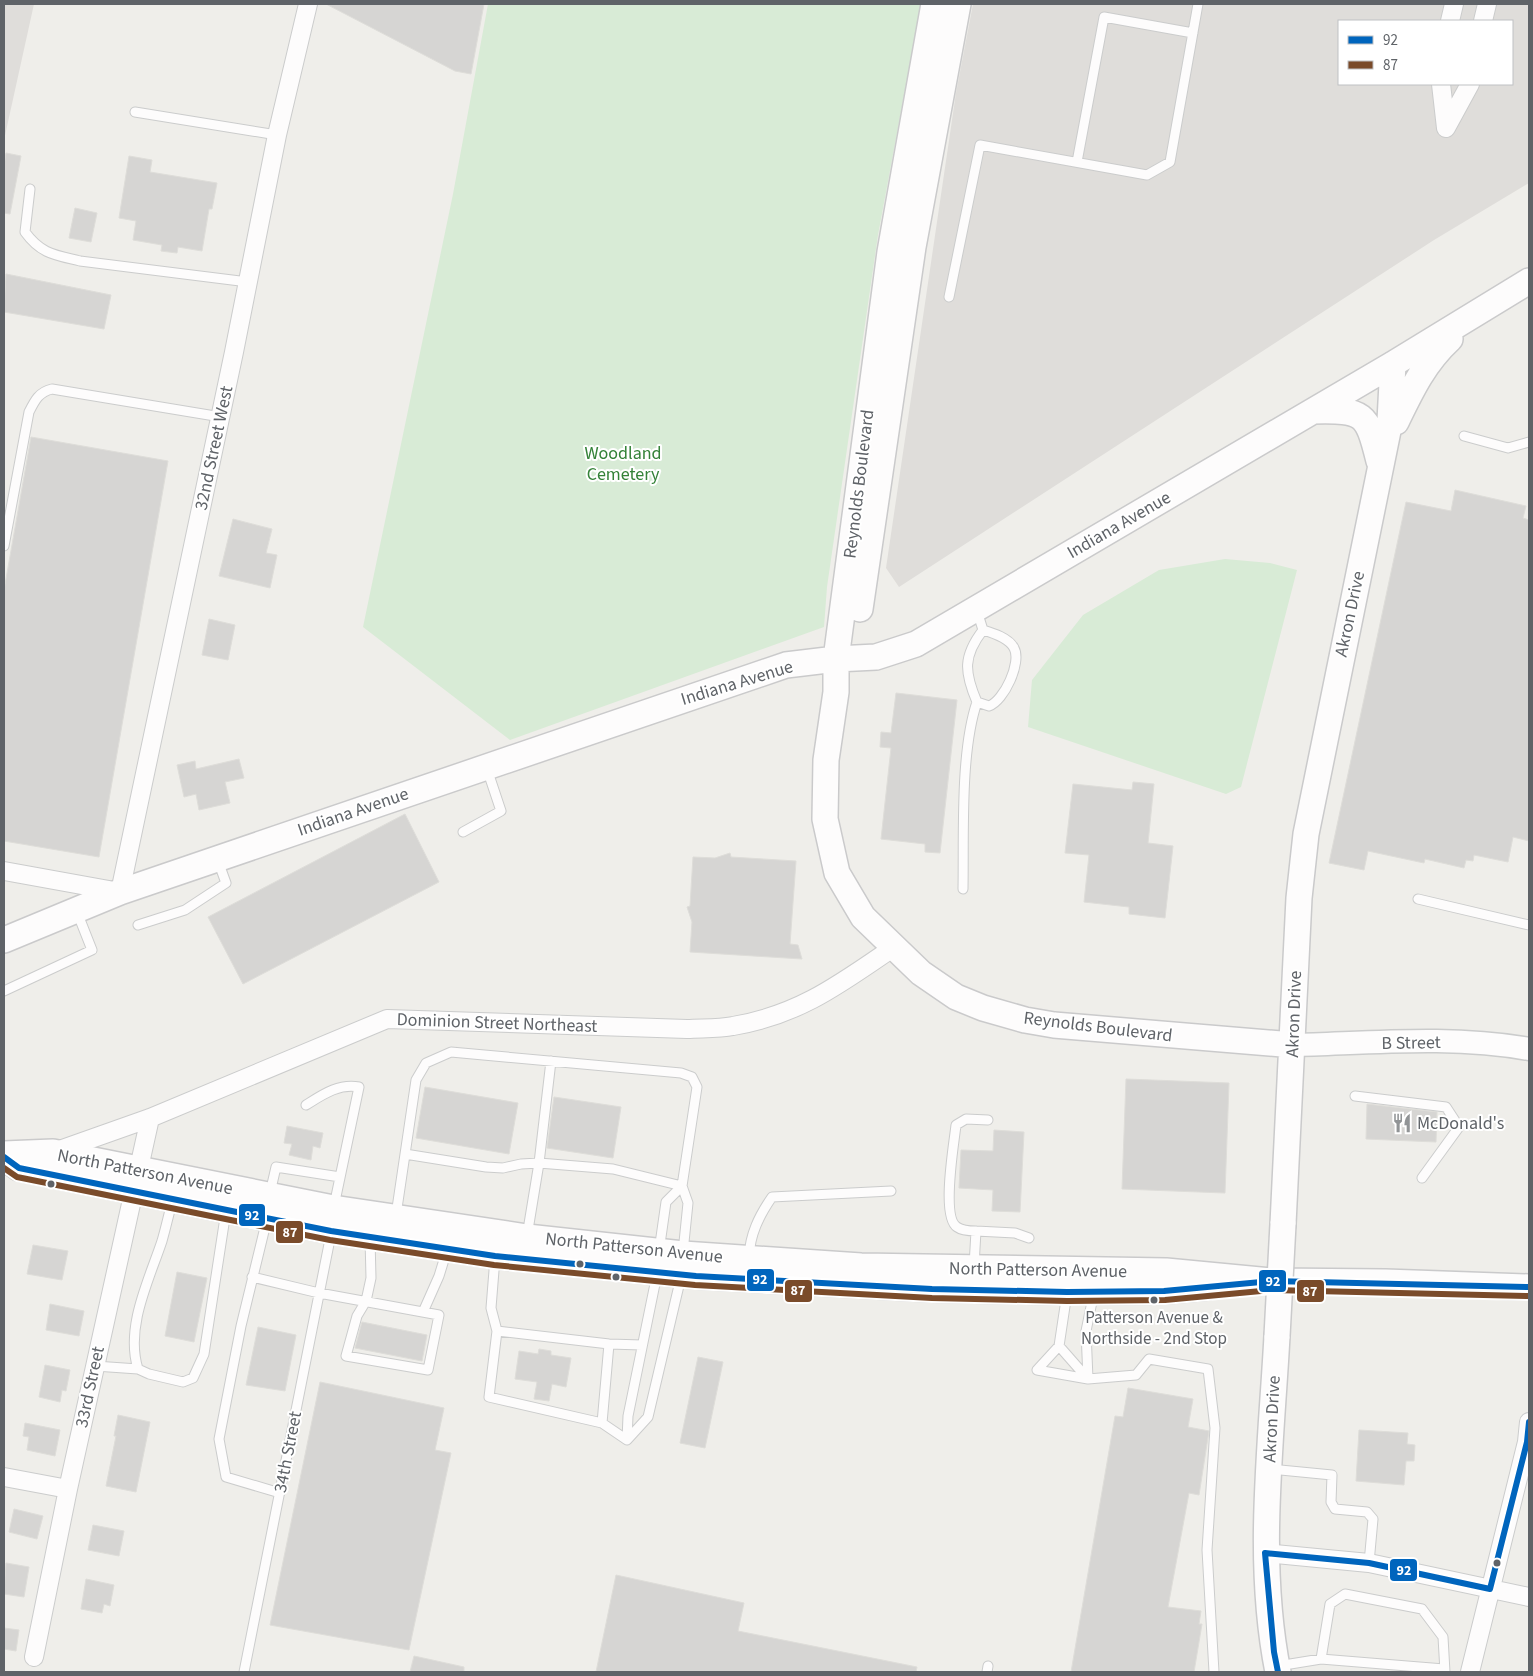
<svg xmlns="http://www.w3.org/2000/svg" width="1533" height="1676" font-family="'Source Sans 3',sans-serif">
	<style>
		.industrial { fill: #dfddda; fill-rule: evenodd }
		.green { fill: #d8ebd6 }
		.building { fill: #d6d5d3; stroke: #deddd9 }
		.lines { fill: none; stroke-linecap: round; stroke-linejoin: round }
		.service-casing { stroke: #cbcccc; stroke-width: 11 }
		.minor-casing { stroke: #cbcccc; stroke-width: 20 }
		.tertiary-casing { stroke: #cbcccc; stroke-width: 25 }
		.secondary-casing { stroke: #cacacb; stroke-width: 28 }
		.service { stroke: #fdfcfc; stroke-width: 9 }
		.minor { stroke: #fdfcfc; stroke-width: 18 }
		.tertiary { stroke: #fdfcfc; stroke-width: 22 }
		.secondary { stroke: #fdfcfc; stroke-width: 25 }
		.secondary-bridge-casing { stroke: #cacacb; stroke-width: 28; stroke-linecap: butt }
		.secondary-bridge { stroke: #fdfcfc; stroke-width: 25 }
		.bus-1-casing { stroke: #fff; stroke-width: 10 }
		.bus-2-casing { stroke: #fff; stroke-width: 10 }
		.bus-1 { stroke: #0065bd; stroke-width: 6 }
		.bus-2 { stroke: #7a4b2a; stroke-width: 6 }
		.bus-dot { fill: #5f6368; stroke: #fff; stroke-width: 2 }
		.labels { text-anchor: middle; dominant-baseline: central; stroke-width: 4; stroke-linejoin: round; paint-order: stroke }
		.bus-label { font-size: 17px; fill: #5f6368; stroke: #fff }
		.street-label { font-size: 18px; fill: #5f6368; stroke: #fff }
		.park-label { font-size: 18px; fill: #348238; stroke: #fff }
		.poi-label { font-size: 18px; fill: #5f6368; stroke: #fff; text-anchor: start }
		.line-badge { stroke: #fff; stroke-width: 2 }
		.badge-label { font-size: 14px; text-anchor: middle; font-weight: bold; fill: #fff }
	</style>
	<rect width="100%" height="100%" fill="#efeeea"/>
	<!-- industrial -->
	<path class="industrial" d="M4,4H34L4,140Z
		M973,4H1529V183L1434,240L899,587L886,568L956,93ZM1339,21H1512V84H1339Z"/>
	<!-- green -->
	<path class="green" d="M488,4H921L878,235L827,587L824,627L510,740L363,627L453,194Z
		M1225,559L1270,563L1297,570L1241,787L1226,794L1028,727L1032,680L1083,615L1159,570Z"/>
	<!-- building -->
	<path class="building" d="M326,4H484L471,74L455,71Z
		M6,153L21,156L10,214L4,213V165Z
		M129,156L152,160L150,172L217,183L212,209H209L202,251L178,247L177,253L161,251L162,245L133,240L136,221L119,218Z
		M75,208L97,213L91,242L69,238Z
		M6,274L111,295L104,329L4,312Z
		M31,437L168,461L99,857L4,841V590Z
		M1455,490L1526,506L1523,518L1529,520V841L1513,837L1508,862L1474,855L1473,861L1466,860L1464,868L1425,859L1424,863L1368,851L1364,870L1329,863L1406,502L1451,511Z
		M233,519L272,529L266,553L277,555L270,588L219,576Z
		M209,619L235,625L228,660L202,655Z
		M896,693L957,700L940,853L925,852V844L881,839L891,748L880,747L881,732L891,733Z
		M239,759L244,778L225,782L230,803L199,810L196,794L184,797L177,765L195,761L196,769Z
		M1133,782L1154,784L1148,843L1173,846L1165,918L1129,914V907L1084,902L1089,855L1065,853L1073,784L1132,790Z
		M405,814L439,882L243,984L208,917Z
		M730,853L731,857L796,861L790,944L798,945L802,959L690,952L692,922L687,907L690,906L693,857L715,858Z
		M1126,1079L1229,1083L1225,1193L1122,1189Z
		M425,1087L518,1103L509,1154L416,1138Z
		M554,1097L621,1107L613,1158L547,1148Z
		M1367,1104L1437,1112L1436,1142L1366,1139Z
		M287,1126L323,1133L320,1148L313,1146L311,1160L289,1155L292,1144L284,1143Z
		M994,1130L1024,1132L1020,1212L992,1211L993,1190L959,1188L961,1150L993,1151Z
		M33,1245L68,1251L62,1280L27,1274Z
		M177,1272L207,1278L194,1342L165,1336Z
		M50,1304L84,1311L79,1336L46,1330Z
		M362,1322L427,1335L422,1361L355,1348Z
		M258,1327L296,1335L285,1391L246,1385Z
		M539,1349L551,1351V1355L571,1358L566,1387L552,1384L549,1401L534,1399L537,1382L515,1379L519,1351L538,1354Z
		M698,1357L723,1362L705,1448L680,1443Z
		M45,1365L70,1370L66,1391L62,1390L60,1402L39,1397Z
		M320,1382L444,1408L435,1450L451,1453L409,1650L270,1625Z
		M1128,1388L1193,1399L1188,1427L1209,1431L1199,1495L1189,1493L1168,1607L1201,1611L1199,1624H1202L1194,1672H1071L1115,1416L1123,1417Z
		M118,1415L150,1422L136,1492L106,1486L116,1436H114Z
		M25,1423L60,1430L55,1456L27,1450L29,1437L23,1436Z
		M1359,1430L1408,1433L1407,1444L1415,1445L1414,1461H1406L1404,1485L1356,1481Z
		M14,1509L43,1516L37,1539L9,1532Z
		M93,1525L124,1531L119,1556L88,1550Z
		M6,1563L29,1567L24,1597L4,1594Z
		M616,1575L744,1603L738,1631L917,1667L916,1672H596Z
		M86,1579L114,1585L110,1606L104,1604L102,1613L81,1609Z
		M4,1628L19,1630L16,1651L4,1649Z
		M414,1656L464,1667V1672H410Z"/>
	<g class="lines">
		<defs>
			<path id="service" d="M135,112L277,135
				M1077,162L1104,17L1193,33
				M30,189L25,232C41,254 55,255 80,261L248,282
				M949,297L980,145L1147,175L1170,162L1198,4
				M1464,436L1508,448L1529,442
				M4,546L29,412C35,400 39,392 52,389L221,417
				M977,611L983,630C993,633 1009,638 1014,648C1022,662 1004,701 989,706L977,702C964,672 963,656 983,630
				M463,832L501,811L487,769
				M963,889C964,835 960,752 977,702
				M1418,899L1529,925
				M138,925L185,910L226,883L218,861
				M4,991L92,950L77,912
				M1355,1096L1446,1107L1459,1127L1422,1178
				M306,1105C322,1095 339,1083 359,1087L334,1206
				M405,1154L486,1167L503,1168L521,1164L539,1163L613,1169L682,1186
				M270,1193L276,1167L340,1177
				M396,1215L416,1080L426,1063L451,1052L681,1073L692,1077L697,1087L682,1186L688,1203L683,1252
				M267,1219L241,1326L219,1439L226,1477L280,1493
				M976,1231L1015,1233L1029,1238
				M527,1236L539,1163L551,1061
				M659,1251L666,1202L682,1186
				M749,1257C750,1234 759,1216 772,1197L891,1191
				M495,1258L491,1308L497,1331L489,1397L602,1423L627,1440
				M974,1266L976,1231C971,1231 961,1230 957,1227C941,1217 954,1144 956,1125L966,1119L988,1120
				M252,1277L319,1293L439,1315L428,1370L346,1356L357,1316L366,1301L371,1278L370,1238
				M423,1312L439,1276L447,1250
				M497,1331L609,1344L642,1345
				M1059,1346L1088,1379
				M95,1366L138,1369L149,1374L183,1382L193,1378L204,1354L226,1211
				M138,1369C125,1327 149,1280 162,1241C166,1227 169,1213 173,1199
				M1037,1370L1088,1379L1136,1375L1149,1359L1208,1369L1215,1428L1207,1550L1214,1672
				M1037,1370L1059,1346L1067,1293
				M1088,1379L1086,1331L1094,1292
				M602,1423L609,1344
				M627,1440L648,1417L681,1277
				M627,1440L628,1416L657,1274
				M1270,1469L1332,1475L1331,1502L1335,1509L1367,1512L1373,1519L1369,1563
				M1321,1659L1330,1604L1345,1594L1422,1609L1443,1637L1445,1672
				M1278,1666L1321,1659L1444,1669
				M244,1672L331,1234
				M987,1672L988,1666"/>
			<path id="minor" d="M1450,21L1454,4
				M1483,21L1487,4
				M1441,84L1446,128
				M1446,128L1470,84
				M4,871L120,892L234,352L277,135L308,4
				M54,1152L150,1118L387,1019L687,1029C702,1028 718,1029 733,1026C799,1015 840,984 894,947
				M4,1477L68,1489
				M1265,1553L1369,1563L1529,1597
				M34,1657L68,1489L150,1118
				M1470,1672L1527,1442L1529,1422"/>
			<path id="tertiary" d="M1293,1045C1371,1043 1452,1035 1529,1049"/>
			<path id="secondary" d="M934,4L890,252L836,659V692L826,760L825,819L837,873L863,917L921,973L956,997L983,1008L1025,1020L1054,1025L1293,1045
				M1313,411C1364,410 1367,412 1379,461
				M1396,422C1411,391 1424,363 1450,339
				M860,609L913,247L958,4
				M4,940L120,892L786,665L836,659L876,657L916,644L1393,364L1529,281
				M4,1154L53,1152L333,1208L527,1237L683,1254L861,1266L1166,1271L1272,1281L1385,1282L1529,1287
				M5,1158L19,1168L331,1231L495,1256L696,1276L932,1289L1067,1292L1164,1291L1207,1287
				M1283,1224L1299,898L1306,834L1390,421L1393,364
				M1277,1336C1271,1447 1256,1562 1278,1672"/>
		</defs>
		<!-- service casing -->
		<use href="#service" class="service-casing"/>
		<!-- minor casing -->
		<use href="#minor" class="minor-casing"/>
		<!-- tertiary casing -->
		<use href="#tertiary" class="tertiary-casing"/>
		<!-- secondary casing -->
		<use href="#secondary" class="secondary-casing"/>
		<!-- service -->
		<use href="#service" class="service"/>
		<!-- minor -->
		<use href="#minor" class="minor"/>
		<!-- tertiary -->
		<use href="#tertiary" class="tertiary"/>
		<!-- secondary -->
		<use href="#secondary" class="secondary"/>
		<defs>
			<path id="secondary-bridge" d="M1277,1336L1283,1224"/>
		</defs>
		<!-- secondary-bridge casing -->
		<use href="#secondary-bridge" class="secondary-bridge-casing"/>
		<!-- secondary-bridge -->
		<use href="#secondary-bridge" class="secondary-bridge"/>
		<defs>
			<path id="bus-1" d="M4,1157L19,1168L331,1231L495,1256L696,1276L932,1289L1067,1292L1164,1291L1272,1281L1529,1287
				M1278,1672L1274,1652L1265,1553L1369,1563L1490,1589L1527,1442L1529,1422"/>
			<path id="bus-2" d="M4,1168L17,1177L330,1240L494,1265L695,1285L932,1298L1067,1301L1165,1300L1272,1290L1529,1296"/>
		</defs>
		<!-- bus-1 casing -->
		<use href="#bus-1" class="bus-1-casing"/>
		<!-- bus-2 casing -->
		<use href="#bus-2" class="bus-2-casing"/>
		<!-- bus-1 -->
		<use href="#bus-1" class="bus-1"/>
		<!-- bus-2 -->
		<use href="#bus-2" class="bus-2"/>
	</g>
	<!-- icons -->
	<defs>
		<symbol id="restaurant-bare" viewBox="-9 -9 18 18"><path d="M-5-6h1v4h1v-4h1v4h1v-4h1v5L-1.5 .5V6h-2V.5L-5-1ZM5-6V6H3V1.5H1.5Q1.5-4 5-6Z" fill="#919496" stroke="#fff" stroke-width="2.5" paint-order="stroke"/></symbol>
	</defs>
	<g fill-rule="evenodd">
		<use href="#restaurant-bare" x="1388" y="1109" width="28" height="28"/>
	</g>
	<!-- markers -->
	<g class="bus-dot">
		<circle cx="51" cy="1184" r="4.5"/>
		<circle cx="580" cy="1264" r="4.5"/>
		<circle cx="616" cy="1277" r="4.5"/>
		<circle cx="1154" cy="1300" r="4.5"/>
		<circle cx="1497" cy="1563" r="4.5"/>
	</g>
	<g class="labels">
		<!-- bus labels -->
		<g class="bus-label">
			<text x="1154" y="1318">Patterson Avenue &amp;<tspan x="1154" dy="21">Northside - 2nd Stop</tspan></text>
		</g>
		<!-- street labels -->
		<g class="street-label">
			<text transform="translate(214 448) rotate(-78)">32nd Street West</text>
			<text transform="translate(859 484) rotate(-83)">Reynolds Boulevard</text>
			<text transform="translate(1119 525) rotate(-30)">Indiana Avenue</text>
			<text transform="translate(1350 614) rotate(-78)">Akron Drive</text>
			<text transform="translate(737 683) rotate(-17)">Indiana Avenue</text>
			<text transform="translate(353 812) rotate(-19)">Indiana Avenue</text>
			<text transform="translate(1294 1014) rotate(-88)">Akron Drive</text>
			<text transform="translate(497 1023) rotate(2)">Dominion Street Northeast</text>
			<text transform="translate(1098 1027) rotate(7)">Reynolds Boulevard</text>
			<text transform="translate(1411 1043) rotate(-1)">B Street</text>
			<text transform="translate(145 1172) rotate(11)">North Patterson Avenue</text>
			<text transform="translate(634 1248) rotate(6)">North Patterson Avenue</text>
			<text transform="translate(1038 1270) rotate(1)">North Patterson Avenue</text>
			<text transform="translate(90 1387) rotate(-78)">33rd Street</text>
			<text transform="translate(1272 1419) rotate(-87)">Akron Drive</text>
			<text transform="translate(288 1452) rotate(-79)">34th Street</text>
		</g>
		<!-- park labels -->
		<g class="park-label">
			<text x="623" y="453">Woodland<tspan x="623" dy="21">Cemetery</tspan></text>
		</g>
		<!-- poi labels -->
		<g class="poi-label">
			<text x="1417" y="1123">McDonald's</text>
		</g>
	</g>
	<g class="line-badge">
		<rect x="238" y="1203" width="28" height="24" rx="5" fill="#0065bd"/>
		<rect x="275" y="1220" width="29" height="24" rx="5" fill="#7a4b2a"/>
		<rect x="746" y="1268" width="29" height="24" rx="5" fill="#0065bd"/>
		<rect x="1258" y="1269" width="29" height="24" rx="5" fill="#0065bd"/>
		<rect x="784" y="1279" width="29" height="24" rx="5" fill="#7a4b2a"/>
		<rect x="1296" y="1279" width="29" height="24" rx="5" fill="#7a4b2a"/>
		<rect x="1389" y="1558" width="29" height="24" rx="5" fill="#0065bd"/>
	</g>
	<g class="badge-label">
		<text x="252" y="1220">92</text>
		<text x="290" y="1237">87</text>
		<text x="760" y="1284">92</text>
		<text x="1273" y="1286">92</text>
		<text x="798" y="1295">87</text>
		<text x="1310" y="1296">87</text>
		<text x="1404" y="1575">92</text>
	</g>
	<!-- border -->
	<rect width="1533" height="1676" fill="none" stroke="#5f6368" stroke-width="10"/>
	<!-- legend -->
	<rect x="1338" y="20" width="175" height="65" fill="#ffffff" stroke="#bfc1c3"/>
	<rect x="1348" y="36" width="25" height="8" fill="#0065bd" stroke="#bfc1c3"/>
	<text x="1383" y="45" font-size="15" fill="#5f6368">92</text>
	<rect x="1348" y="61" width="25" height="8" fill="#7a4b2a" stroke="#bfc1c3"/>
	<text x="1383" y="70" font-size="15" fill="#5f6368">87</text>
</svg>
